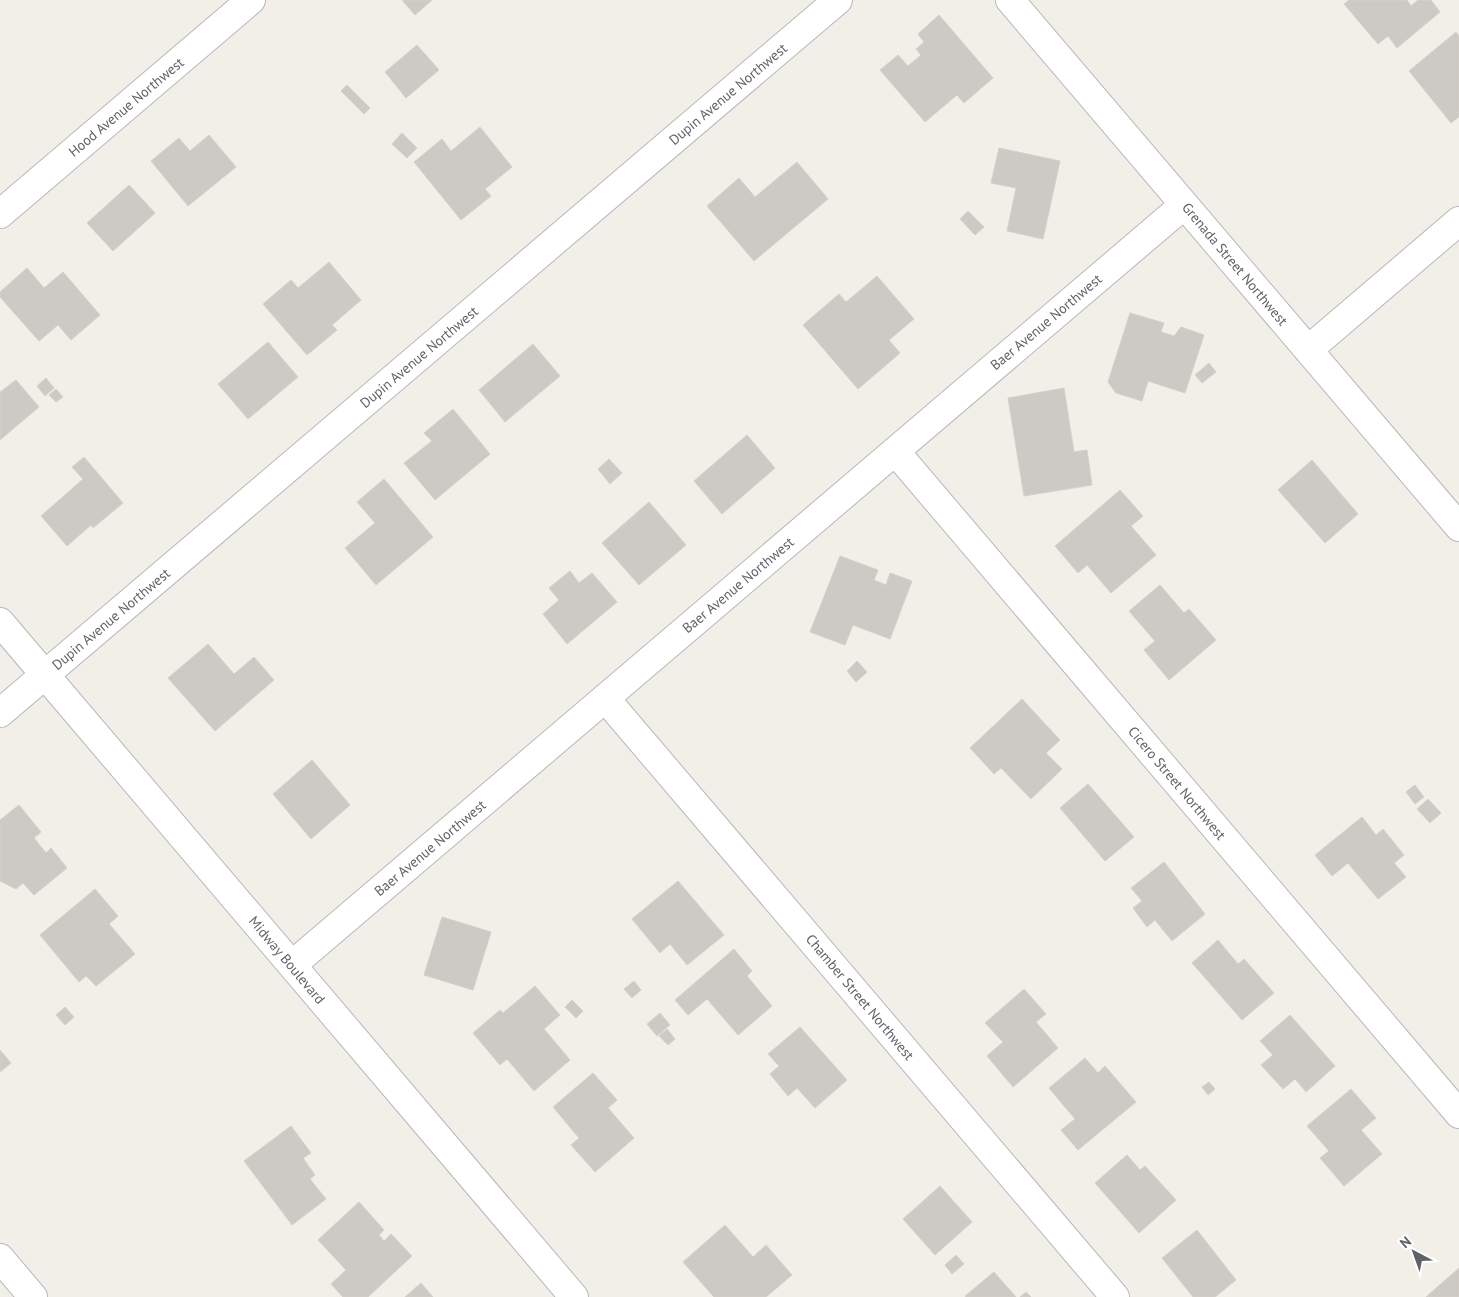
<svg xmlns="http://www.w3.org/2000/svg" width="1459" height="1297" font-family="'PT Sans',sans-serif">
	<style>
		.building { fill: #cccac5; stroke: #d6d1c6 }
		.lines { fill: none; stroke-linecap: round; stroke-linejoin: round }
		.minor-casing { stroke: #b5b8bc; stroke-width: 30 }
		.minor { stroke: #fff; stroke-width: 28 }
		.labels { text-anchor: middle; dominant-baseline: central; stroke-width: 4; stroke-linejoin: round; paint-order: stroke }
		.street-label { font-size: 14px; fill: #5f6368; stroke: #fff }
	</style>
	<rect width="100%" height="100%" fill="#f1efe8"/>
	<!-- building -->
	<path class="building" d="M402,0H432L415,15Z
		M1349,0H1407L1411,6L1418,0H1431L1440,12L1397,48L1388,36L1378,44L1344,4Z
		M939,15L993,78L964,103L957,95L925,122L880,70L898,55L908,66L921,55L916,49L924,42L918,34Z
		M1456,32L1459,36V117L1451,123L1409,71Z
		M417,45L439,70L406,98L385,72Z
		M347,85L370,108L364,114L341,91Z
		M480,127L512,167L485,189L491,196L461,220L414,162L442,139L451,151Z
		M402,133L417,148L407,158L392,144Z
		M209,135L236,167L188,206L151,161L179,138L190,151Z
		M999,148L1060,161L1043,239L1007,231L1016,188L991,183Z
		M797,162L828,199L754,261L707,206L739,178L755,197Z
		M129,185L155,213L113,251L87,223Z
		M968,211L984,227L975,235L960,219Z
		M329,262L361,300L332,325L337,330L307,355L263,304L291,280L298,288Z
		M27,268L44,288L63,272L100,315L71,340L58,325L39,341L0,297V292Z
		M877,276L914,319L889,340L900,353L858,389L803,325L839,294L846,302Z
		M1130,313L1164,323L1161,332L1174,336L1181,327L1204,335L1185,393L1148,381L1142,401L1116,393L1108,382Z
		M268,342L298,377L248,419L218,384Z
		M533,344L560,376L505,422L479,390Z
		M1209,363L1216,372L1202,383L1195,375Z
		M46,378L54,388L45,396L37,386Z
		M16,380L39,407L0,440V392Z
		M1064,388L1074,452L1087,450L1092,485L1024,496L1008,398Z
		M56,389L63,397L56,402L49,395Z
		M453,409L490,454L435,500L404,463L432,441L424,433Z
		M747,435L775,468L722,514L694,481Z
		M84,457L123,503L93,528L91,525L67,546L41,516L83,479L72,467Z
		M609,459L622,473L610,484L598,469Z
		M1312,460L1358,514L1325,543L1278,490Z
		M384,479L433,537L376,585L345,548L375,523L357,502Z
		M1120,490L1143,516L1131,526L1156,555L1111,593L1087,565L1078,573L1055,546Z
		M649,502L686,545L639,585L602,543Z
		M840,556L878,570L874,580L886,585L890,573L912,581L890,639L853,625L845,645L810,632Z
		M570,571L579,583L592,573L617,602L567,644L543,614L559,600L549,588Z
		M1160,585L1184,613L1189,609L1216,640L1169,680L1144,650L1155,641L1129,611Z
		M208,644L234,674L254,657L274,680L215,731L168,678Z
		M857,661L867,672L856,682L847,671Z
		M1022,699L1060,740L1046,753L1062,769L1031,799L1001,768L994,774L970,748Z
		M312,760L350,805L311,839L273,794Z
		M1088,784L1134,837L1105,861L1060,808Z
		M1415,785L1424,797L1415,804L1406,792Z
		M1428,799L1441,813L1430,823L1417,809Z
		M19,805L41,832L34,838L46,853L51,848L67,868L34,895L23,883L16,889L0,881V820Z
		M1362,817L1376,835L1383,829L1404,855L1394,863L1406,877L1378,899L1348,863L1332,876L1315,855Z
		M1164,862L1205,914L1172,941L1155,920L1147,927L1133,908L1142,901L1131,888Z
		M678,881L724,935L687,965L670,944L660,953L632,919Z
		M95,889L118,916L109,924L135,954L96,986L86,976L79,982L40,935Z
		M442,917L491,932L473,990L424,975Z
		M1218,940L1238,964L1244,959L1274,993L1242,1020L1192,963Z
		M734,949L752,971L747,976L772,1006L738,1035L707,999L688,1015L675,1000Z
		M634,981L641,990L632,998L624,989Z
		M535,986L560,1015L544,1029L570,1060L534,1091L507,1059L500,1065L473,1033L500,1010L503,1013Z
		M1024,989L1046,1014L1036,1022L1058,1048L1013,1087L987,1056L1003,1042L985,1023Z
		M572,1000L583,1011L576,1018L565,1007Z
		M65,1007L74,1017L65,1025L56,1015Z
		M660,1013L670,1025L657,1036L647,1024Z
		M1290,1015L1335,1066L1306,1092L1295,1079L1283,1089L1261,1065L1273,1055L1260,1041Z
		M800,1027L847,1080L815,1108L797,1088L788,1096L770,1074L779,1066L768,1054Z
		M667,1029L675,1039L668,1045L659,1036Z
		M0,1050L11,1063L0,1072Z
		M1085,1058L1098,1073L1105,1066L1136,1102L1078,1150L1061,1130L1075,1119L1049,1088Z
		M593,1073L617,1100L608,1108L634,1138L595,1172L571,1145L579,1138L553,1107Z
		M1209,1082L1215,1089L1208,1095L1202,1087Z
		M1351,1089L1376,1118L1361,1130L1382,1154L1344,1186L1320,1158L1329,1151L1307,1126Z
		M291,1126L311,1153L303,1158L315,1175L310,1179L326,1199L292,1225L244,1161Z
		M1127,1155L1140,1170L1145,1166L1176,1200L1139,1233L1095,1183Z
		M940,1186L972,1222L935,1255L903,1219Z
		M359,1202L384,1230L379,1235L384,1241L391,1234L412,1256L368,1297H343L331,1284L346,1270L318,1240Z
		M725,1225L753,1257L766,1245L792,1275L766,1297H714L683,1262Z
		M1197,1230L1236,1280L1215,1297H1193L1162,1258Z
		M956,1255L964,1264L952,1274L945,1265Z
		M1459,1268V1297H1426Z
		M994,1272L1016,1297H966L965,1296Z
		M421,1283L433,1297H405Z
		M1026,1292L1031,1297H1020Z"/>
	<g class="lines">
		<defs>
			<path id="minor" d="M1010,0L1459,527
				M0,214L251,0
				M1308,350L1459,221
				M895,451L1459,1114
				M0,622L574,1297
				M605,698L1115,1297
				M0,713L838,0
				M292,965L1184,205
				M0,1258L33,1297"/>
		</defs>
		<!-- minor casing -->
		<use href="#minor" class="minor-casing"/>
		<!-- minor -->
		<use href="#minor" class="minor"/>
	</g>
	<g class="labels">
		<!-- street labels -->
		<g class="street-label">
			<text transform="translate(728 94) rotate(-40)">Dupin Avenue Northwest</text>
			<text transform="translate(126 107) rotate(-40)">Hood Avenue Northwest</text>
			<text transform="translate(1235 264) rotate(50)">Grenada Street Northwest</text>
			<text transform="translate(1046 322) rotate(-40)">Baer Avenue Northwest</text>
			<text transform="translate(419 357) rotate(-40)">Dupin Avenue Northwest</text>
			<text transform="translate(738 585) rotate(-40)">Baer Avenue Northwest</text>
			<text transform="translate(111 619) rotate(-40)">Dupin Avenue Northwest</text>
			<text transform="translate(1177 783) rotate(50)">Cicero Street Northwest</text>
			<text transform="translate(430 848) rotate(-40)">Baer Avenue Northwest</text>
			<text transform="translate(287 960) rotate(50)">Midway Boulevard</text>
			<text transform="translate(860 997) rotate(50)">Chamber Street Northwest</text>
		</g>
	</g>
	<!-- north arrow -->
	<g transform="translate(1414 1252) rotate(319)" stroke="#ffffff" stroke-width="4" paint-order="stroke">
	<path d="M0-4L9 19L0 12L-9 19Z" fill="#5f6368"/>
	<text y="-8" font-size="14" font-weight="bold" text-anchor="middle" fill="#5f6368">N</text>
	</g>
</svg>
